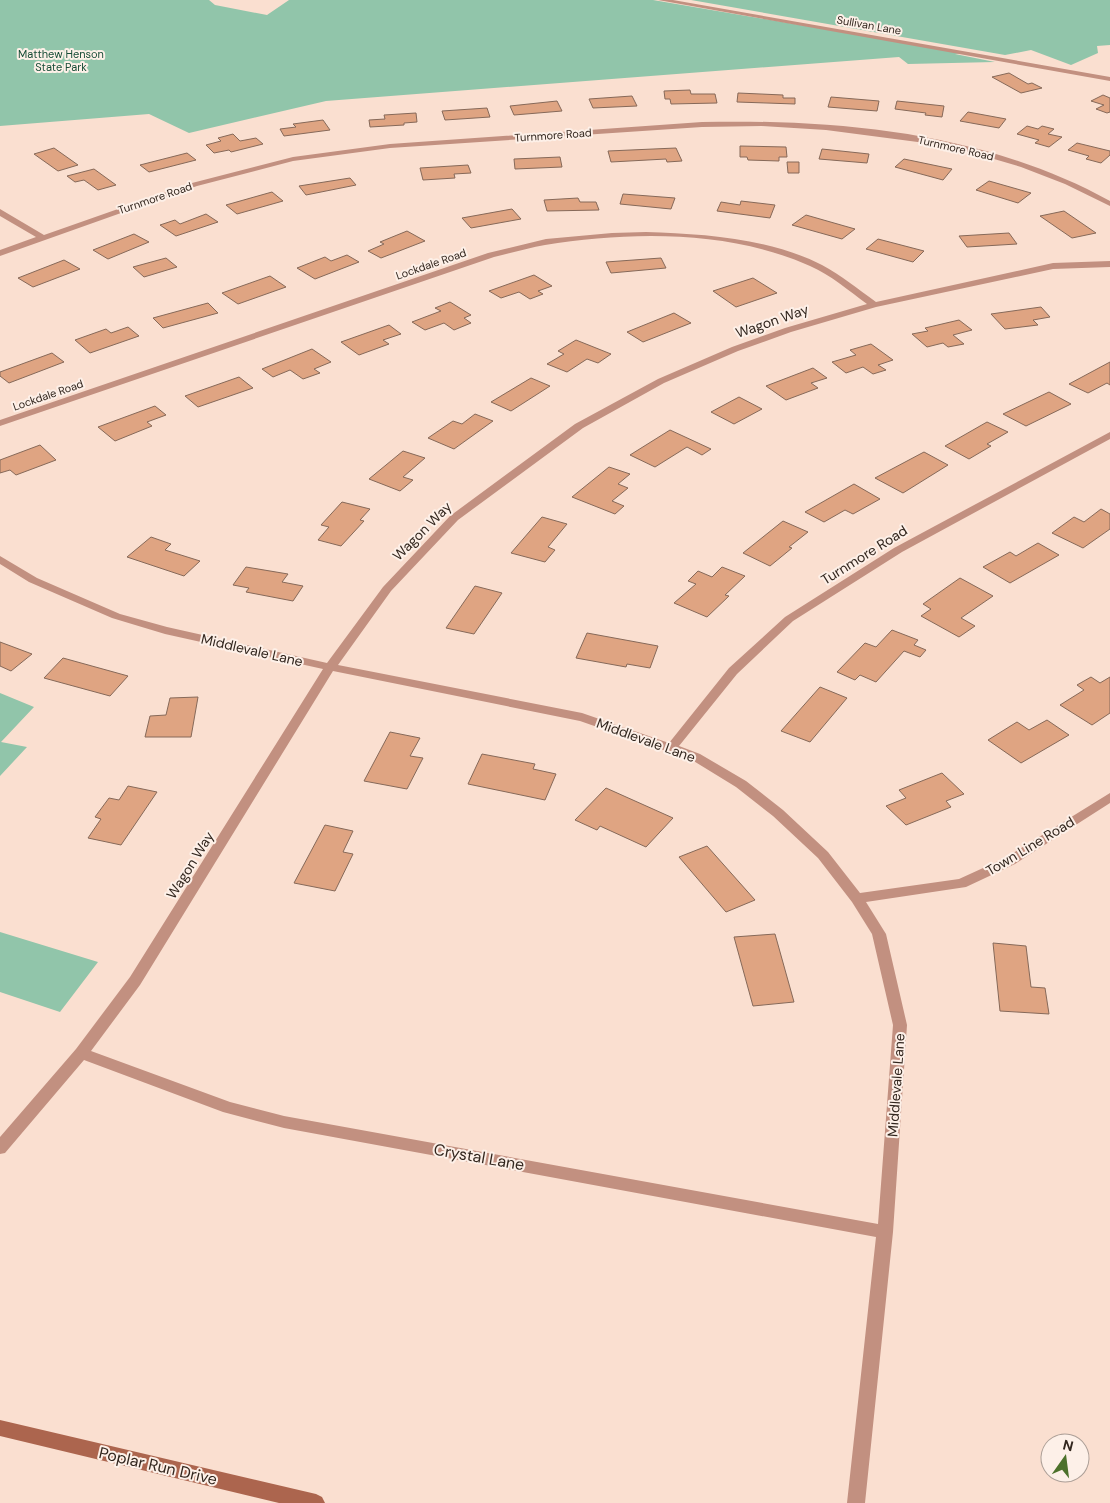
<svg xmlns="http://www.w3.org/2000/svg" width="1110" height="1503" font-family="'DM Sans',sans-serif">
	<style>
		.green { fill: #91c5aa }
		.building { fill: #dfa482; stroke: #866959 }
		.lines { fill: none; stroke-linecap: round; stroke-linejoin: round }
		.street { fill: #c29080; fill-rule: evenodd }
		.secondary { fill: #ac654e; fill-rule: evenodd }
		.labels { text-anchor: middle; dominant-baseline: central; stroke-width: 4; stroke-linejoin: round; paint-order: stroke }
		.far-street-label { font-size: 11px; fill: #32261e; stroke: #fdf0e8 }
		.far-park-label { font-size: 11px; fill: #174d37; stroke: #fdf0e8 }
		.street-label { font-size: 14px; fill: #32261e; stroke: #fdf0e8 }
		.near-street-label { font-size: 16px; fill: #32261e; stroke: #fdf0e8 }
	</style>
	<rect width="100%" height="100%" fill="#fadfd0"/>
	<!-- green -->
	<path class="green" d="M0,0H209L215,5L267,15L289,0H653L964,53L955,54L995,62L908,64L899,57L326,101L189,133L149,114L0,126Z
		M691,0H1110V45L1097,46L1098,53L1071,65L1031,50L1005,55Z
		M0,693L34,707L1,742L27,747L0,776Z
		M0,932L98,962L60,1012L0,992Z"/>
	<!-- building -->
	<path class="building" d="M1009,73L1028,84L1032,83L1042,88L1021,93L992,77Z
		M690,90L691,94H715L717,103L671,104L670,99H665L664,91Z
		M738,93L783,95V98H795V104L737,102Z
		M1103,95L1110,98V112L1107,113L1096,109L1104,105L1091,101Z
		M632,96L637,106L593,108L589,99Z
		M831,97L879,101L877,111L828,107Z
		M557,101L562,111L514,115L510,106Z
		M897,101L944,106L942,117L925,115L926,113L895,109Z
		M487,108L490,117L445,120L442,111Z
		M968,112L1006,119L999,128L960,121Z
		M416,113L417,122L404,123V125L370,127L369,120L385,119L384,115Z
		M323,120L330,130L284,136L280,129L296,127L293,124Z
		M1027,126L1038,129L1042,126L1054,129L1048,134L1062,137L1049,147L1035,143L1039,140L1017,134Z
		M233,134L240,141L256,138L263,144L231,152L229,150L214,153L206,145L221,141L218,138Z
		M1077,143L1110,151V155L1101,163L1086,159L1089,156L1068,150Z
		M740,146L786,147L787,157H779V161L748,160L747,157H740Z
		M54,148L78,165L58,171L34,154Z
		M676,148L682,161L667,162L666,159L611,162L608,151Z
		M822,149L869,154L867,163L819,159Z
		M187,153L196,160L149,172L140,165Z
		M560,157L562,167L515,169L514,159Z
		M904,159L952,169L943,180L895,167Z
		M787,162H799V173H788Z
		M468,165L471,173L454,174L455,178L423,180L420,168Z
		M94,169L116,185L98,190L84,180L75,182L67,176Z
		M350,178L356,185L306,195L299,186Z
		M989,181L1031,193L1018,203L976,190Z
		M272,192L283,201L237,214L226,205Z
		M623,194L675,198L671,209L620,204Z
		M578,198L580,202H596L599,210L547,211L544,200Z
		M741,201L775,205L770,218L717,211L721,202L740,205Z
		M512,209L521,219L471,228L462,218Z
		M1064,211L1096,233L1072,238L1040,216Z
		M206,214L218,222L176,236L160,225L175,220L180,224Z
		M806,215L855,229L842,239L792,225Z
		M407,231L425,241L381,258L368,251L384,244L380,242Z
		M1009,233L1017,244L967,247L959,236Z
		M134,234L149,242L108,259L93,250Z
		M878,239L924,251L913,262L866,249Z
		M347,255L359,262L315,279L297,268L325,257L331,261Z
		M166,258L177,267L144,277L133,267Z
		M661,258L666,268L611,273L606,262Z
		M64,260L80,269L33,287L18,278Z
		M534,275L552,286L538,291L543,294L530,299L519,292L501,298L489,291Z
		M270,276L286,287L238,304L222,293Z
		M753,278L777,293L736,307L713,291Z
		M450,302L471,315L464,318L471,323L454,330L444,323L425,330L412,322L441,311L435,308Z
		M208,303L218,313L163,328L153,318Z
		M1041,307L1050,317L1033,320L1038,325L1005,329L991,314Z
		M674,313L691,323L643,342L627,332Z
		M959,320L972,330L953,335L964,344L948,347L943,343L927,347L912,334L928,331L925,328Z
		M389,325L401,334L383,340L389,344L359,355L341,342Z
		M128,327L139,336L90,353L75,340L106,329L111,333Z
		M576,340L611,354L598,363L587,359L567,372L547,364L564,354L558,351Z
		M871,344L893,360L878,365L886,370L873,374L863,367L846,373L832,362L856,355L850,350Z
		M312,349L331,362L314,369L320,373L303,379L290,370L273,377L262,369Z
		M52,353L64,362L9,383L0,376V372Z
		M1110,362V385L1107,383L1088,393L1069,384Z
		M813,368L827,378L811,383L818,388L786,400L766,386Z
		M239,377L253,388L198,407L185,396Z
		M531,378L550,386L511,411L491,402Z
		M1049,392L1071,404L1026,426L1003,414Z
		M739,397L762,409L734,424L711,412Z
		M155,406L166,415L147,422L152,426L115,441L98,427Z
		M475,414L493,421L454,449L428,438L453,421L462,424Z
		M987,422L1008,432L987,444L991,446L969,459L945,446Z
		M670,430L711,449L702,455L687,447L655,467L630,455Z
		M40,445L56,460L16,475L10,470L0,473V460Z
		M403,451L425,458L403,477L413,480L400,491L369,479Z
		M924,452L948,465L903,493L875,478Z
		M609,467L630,474L618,484L628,488L612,501L624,506L615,514L572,497Z
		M854,484L880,499L853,514L845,510L824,522L805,512Z
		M342,502L370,509L360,520L364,521L341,546L318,540L329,527L321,525Z
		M1101,509L1110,514V529L1083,548L1052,533L1074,517L1084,522Z
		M542,517L567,524L548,547L555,550L545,562L511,553Z
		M783,521L808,532L789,547L792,548L770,566L743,553Z
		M151,537L171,544L165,550L200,561L184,576L127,557Z
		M1038,543L1059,555L1010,583L983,567L1010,552L1016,556Z
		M246,567L288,574L282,582L303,586L293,601L246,592L249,588L233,585Z
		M722,567L745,576L725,595L729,596L707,617L674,603L696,584L688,581L698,571L712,577Z
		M960,578L993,596L961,618L975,626L959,637L921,616L931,609L923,604Z
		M475,586L502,593L474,634L446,628Z
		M892,630L918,640L914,645L926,650L920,657L904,651L876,682L860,675L855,680L837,672L865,643L876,647Z
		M587,633L658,646L650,668L627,664L626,667L576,658Z
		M0,642L32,654L11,671L0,666Z
		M63,658L128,676L110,696L44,678Z
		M1091,677L1100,683L1110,677V713L1092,725L1060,705L1084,690L1077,685Z
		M820,687L847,698L810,742L781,731Z
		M198,697L191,737H145L150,716L166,715L170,698Z
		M1047,720L1069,735L1021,763L988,740L1017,722L1029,730Z
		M390,732L420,738L410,756L423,758L407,789L364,781Z
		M482,754L535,764L533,769L556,774L545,800L468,784Z
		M942,773L964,794L946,801L951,807L906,825L886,806L906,798L899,790Z
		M128,786L157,792L121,845L88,838L101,819L95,817L109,798L119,800Z
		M606,788L673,818L646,847L600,826L597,830L575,820Z
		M325,825L353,831L343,852L353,854L335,891L294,883Z
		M707,846L755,900L726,912L679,857Z
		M775,934L794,1002L753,1006L734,937Z
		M993,943L1026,946L1031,987L1045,988L1049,1014L1000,1011Z"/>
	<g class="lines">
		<!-- street -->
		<path class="street" d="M658,0H673L1110,77V81Z
			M702,122C840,119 987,133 1110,201V206L1065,184L1021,167L977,154L933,144L826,130L762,126L702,127L390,148L293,161L197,186L0,256V250L36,237L0,216V209L44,235L192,183L293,157L390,144Z
			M646,232C705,234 769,238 822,265C841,275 858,289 876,302L1053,263L1110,261V267L1053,269L876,307L791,332L738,351L664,383L583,428L458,520L391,591L338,665L582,713L669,743L729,668L785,617L894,548L1110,432V439L902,552L793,621L737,674L679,746L700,754L746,781L783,810L828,852L860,893L959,879L1005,858L1110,793V803L1015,864L966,887L866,902L886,934L907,1025L893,1232L865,1503H847L876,1237L284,1128L223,1112L84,1060L5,1153L0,1154V1137L76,1049L130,977L323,669L165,634L112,618L29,582L0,564V556L37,578L120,614L167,627L327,663L383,587L450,516L575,424L658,379L732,347L785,328L867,304C849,291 831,275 810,266C730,230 631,231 545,245C528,248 511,253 494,257L0,426V420L488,253L546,239L612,233ZM333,671L580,721L692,760L736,787L773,816L818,858L852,902L872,934L893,1025L878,1224L284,1116L230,1102L91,1051L140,985Z"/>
		<!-- secondary -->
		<path class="secondary" d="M0,1420L316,1494L322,1497L325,1503H279L0,1436Z"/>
	</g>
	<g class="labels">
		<!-- far-street labels -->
		<g class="far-street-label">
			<text transform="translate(869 25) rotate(10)">Sullivan Lane</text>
			<text transform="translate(553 135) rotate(-4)">Turnmore Road</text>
			<text transform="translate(956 148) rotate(13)">Turnmore Road</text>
			<text transform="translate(155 198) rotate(-19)">Turnmore Road</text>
			<text transform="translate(431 264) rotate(-19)">Lockdale Road</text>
			<text transform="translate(48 395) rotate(-19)">Lockdale Road</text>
		</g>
		<!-- far-park labels -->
		<g class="far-park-label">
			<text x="61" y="54">Matthew Henson<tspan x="61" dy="13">State Park</tspan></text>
		</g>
		<!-- street labels -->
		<g class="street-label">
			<text transform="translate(772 321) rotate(-19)">Wagon Way</text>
			<text transform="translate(422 531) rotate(-45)">Wagon Way</text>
			<text transform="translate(864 555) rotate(-32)">Turnmore Road</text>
			<text transform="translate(252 650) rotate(13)">Middlevale Lane</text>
			<text transform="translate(646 740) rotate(20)">Middlevale Lane</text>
			<text transform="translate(1030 846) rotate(-31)">Town Line Road</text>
			<text transform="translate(190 865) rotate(-58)">Wagon Way</text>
			<text transform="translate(896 1085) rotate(-86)">Middlevale Lane</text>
		</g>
		<!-- near-street labels -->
		<g class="near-street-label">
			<text transform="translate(479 1157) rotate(10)">Crystal Lane</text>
			<text transform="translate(158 1466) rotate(13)">Poplar Run Drive</text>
		</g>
	</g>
	<!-- north arrow -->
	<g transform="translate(1065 1458) rotate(14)"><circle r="24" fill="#fdf0e8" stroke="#ac9f97"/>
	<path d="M0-4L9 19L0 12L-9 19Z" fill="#4c712b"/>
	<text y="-8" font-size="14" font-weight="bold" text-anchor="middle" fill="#32261e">N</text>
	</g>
</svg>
